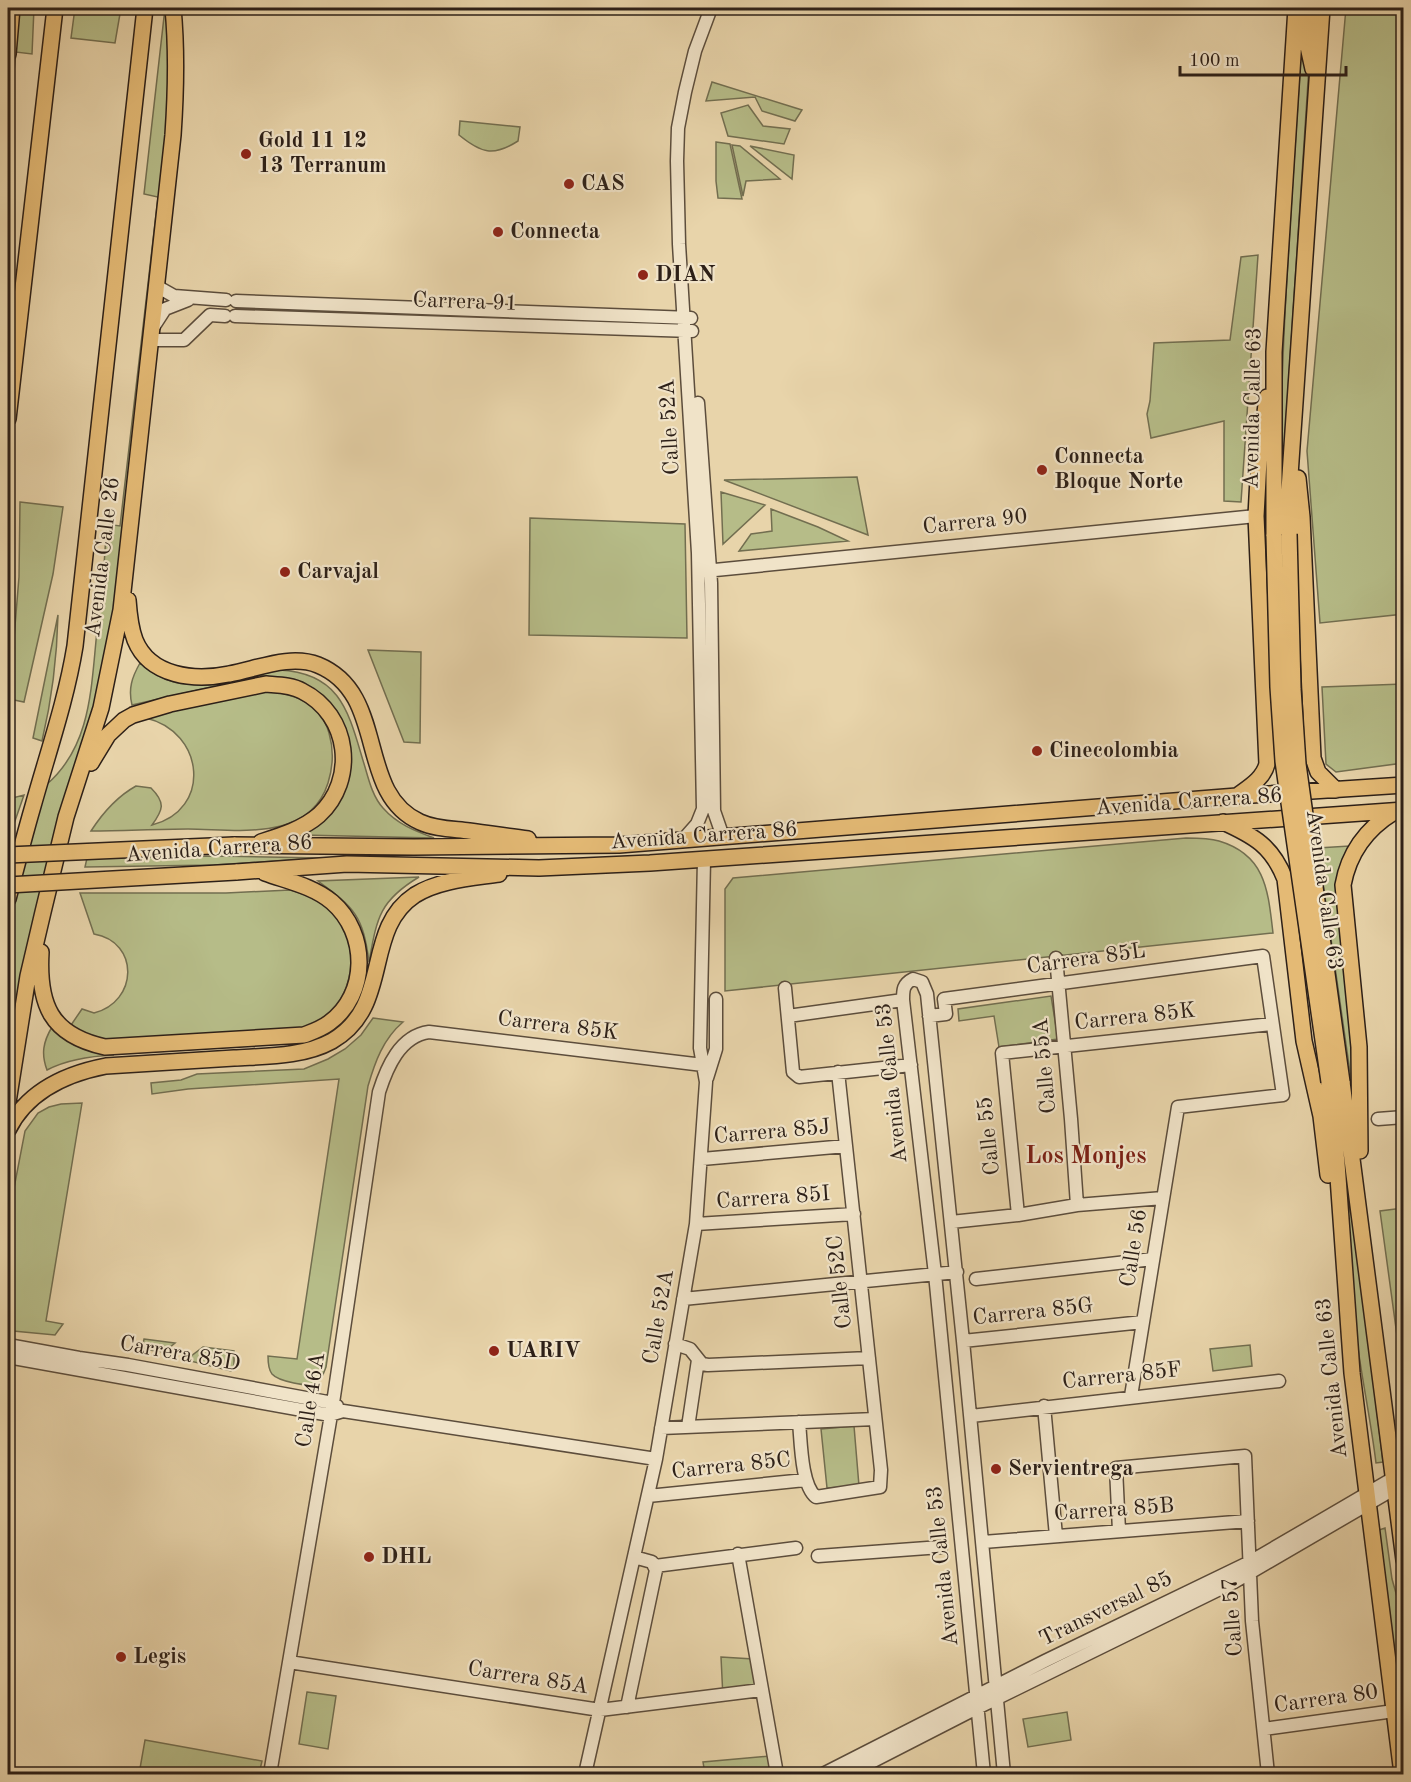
<svg xmlns="http://www.w3.org/2000/svg" width="1411" height="1782" font-family="'Old Standard TT',serif">
	<style>
		.green { fill: #b6bc88; stroke: #726e50; stroke-width: 1.5 }
		.lines { fill: none; stroke-linecap: round; stroke-linejoin: round }
		.minor-casing { stroke: #5c4d3c; stroke-width: 15 }
		.major-casing { stroke: #2d2018; stroke-width: 18 }
		.minor { stroke: #f0e3c8; stroke-width: 12 }
		.major { stroke: #e4ba75; stroke-width: 15 }
		.major-bridge-casing { stroke: #2d2018; stroke-width: 18; stroke-linecap: butt }
		.major-bridge { stroke: #e4ba75; stroke-width: 15 }
		.poi-dot { fill: #8f2418; stroke: #f0e3c8; stroke-width: 2 }
		.labels { text-anchor: middle; dominant-baseline: central; stroke-width: 4.5; stroke-linejoin: round; paint-order: stroke }
		.poi-label { font-size: 22px; font-weight: bold; fill: #2d2018; stroke: #f0e3c8; text-anchor: start }
		.street-label { font-size: 22px; fill: #2d2018; stroke: #f0e3c8 }
		.neighbourhood-label { font-size: 24px; font-weight: bold; fill: #7a1f14; stroke: #f0e3c8 }
	</style>
	<rect width="100%" height="100%" fill="#e8d4aa"/>
	<filter id="stains"><feTurbulence type="fractalNoise" baseFrequency=".00333" numOctaves="4"/><feColorMatrix values="0 0 0 0 .2 0 0 0 0 .09 0 0 0 0 .02 0 0 0 .5 -.17"/></filter>
	<radialGradient id="worn" r=".72"><stop offset=".6" stop-color="#630" stop-opacity="0"/><stop offset="1" stop-color="#630" stop-opacity=".3"/></radialGradient>
	<!-- green -->
	<path class="green" d="M16,8H34L32,54L16,52L8,129V92Z
		M75,8H121L115,43L71,38Z
		M165,8H169L170,115L109,655L8,1070V926L14,895L46,785C92,746 91,686 97,631C101,595 106,560 106,524L120,526L158,197L144,194Z
		M1304,8L1309,66L1280,514C1279,345 1294,176 1304,8Z
		M1346,8H1402L1404,614L1320,623L1307,451Z
		M712,82L802,110L795,121L762,111L755,97L706,101Z
		M748,105L763,126L790,129L784,144L728,136L721,113Z
		M460,121L520,127L518,141C493,157 481,153 459,135Z
		M716,142L730,144L742,199L718,198L716,181Z
		M732,145L740,146L780,179L746,181L743,196Z
		M750,146L794,155L792,179Z
		M1258,255L1241,502L1224,501V421L1151,438L1147,414L1150,401L1154,343L1230,340L1241,257Z
		M857,477L868,535L724,480Z
		M721,492L765,505L723,544Z
		M20,502L63,507L53,574L24,702L9,699L19,577Z
		M771,509L818,527L848,541L739,551L751,534L772,531Z
		M530,518L685,524L687,638L529,635Z
		M58,615C57,658 52,699 42,741L33,738Z
		M368,650L421,652L420,743L404,742Z
		M140,663C168,687 185,685 220,685L132,705C128,689 132,677 140,663Z
		M279,670C343,673 349,715 365,767C369,781 373,797 383,808C397,824 415,831 434,838L302,835L330,813L346,737L291,680L258,675Z
		M1403,684V763L1336,772L1326,764L1322,687Z
		M261,689C291,694 320,700 329,733C334,750 333,767 328,783C309,843 236,829 188,829C156,829 123,831 91,831C102,814 118,796 136,786L151,788C166,803 163,810 152,825C212,810 205,732 146,718L144,714Z
		M24,795L8,841V799Z
		M1186,838C1197,838 1209,838 1219,841C1266,855 1268,891 1273,933L725,991V889L733,878Z
		M1349,846L1342,862L1354,1076L1352,1086L1318,848Z
		M218,856L321,858L214,865L85,867L87,858Z
		M419,877C379,901 377,918 369,962C363,916 355,908 318,881Z
		M290,890C305,894 320,900 331,911C365,945 353,1004 314,1027L110,1044L69,1028L82,1009L94,1013C138,1002 140,942 94,934L80,893H226Z
		M1051,996L1058,1039L999,1047L994,1016L959,1021L958,1009Z
		M373,1018L403,1022C383,1039 375,1062 368,1086L326,1367C324,1372 322,1379 317,1383C309,1388 278,1381 272,1374C268,1369 268,1362 268,1356L297,1359L339,1079L188,1089L152,1094L151,1083L181,1080L197,1074L304,1069L328,1059L345,1049L361,1035Z
		M52,1027C70,1046 90,1052 114,1055C91,1056 68,1059 47,1070C41,1054 43,1042 52,1027Z
		M82,1103L46,1321L63,1324L55,1335L13,1331L8,1327V1219L25,1131L38,1113L49,1107L61,1104Z
		M1345,1174L1356,1238L1383,1462L1376,1463C1370,1414 1359,1366 1354,1317C1349,1269 1348,1221 1345,1174Z
		M1403,1208L1404,1340L1398,1343L1380,1211Z
		M144,1339L175,1343L164,1352L142,1349Z
		M1250,1345L1252,1366L1213,1371L1210,1349Z
		M203,1347L234,1351V1367L231,1371L186,1360Z
		M854,1426L859,1486L827,1488L821,1429Z
		M1385,1528L1392,1579L1401,1611L1403,1632V1717L1379,1530Z
		M721,1657L753,1659L759,1694L723,1698Z
		M307,1692L336,1696L328,1749L299,1744Z
		M1067,1712L1071,1740L1028,1747L1023,1719Z
		M145,1740L262,1761L259,1774H139Z
		M770,1756L774,1774H705L703,1762Z"/>
	<g class="lines">
		<defs>
			<path id="minor" d="M158,287L174,296L226,300
				M236,301L691,318
				M235,316L692,331
				M154,326L165,309L188,300
				M151,340H184L210,315L225,316
				M698,403L711,583L714,811L723,837
				M705,571L1256,516
				M682,841L697,824L703,809L698,553L679,244L677,161L678,128L685,92L695,51L711,8
				M1056,958L1071,1119L1077,1205
				M785,988L793,1072L799,1077L911,1065
				M788,1016L903,1000
				M929,1016L946,1014L944,999L1263,956L1283,1095L1178,1107L1131,1396
				M707,1078L716,1049V999
				M1378,1119L1404,1117
				M702,1159L846,1146
				M1018,1215L1002,1053L1272,1024
				M951,1222L1018,1215L1077,1205L1163,1198
				M696,1224L854,1214
				M976,1279L1153,1259
				M683,1299L957,1272
				M963,1341L1143,1322
				M675,1344L690,1349L702,1364L708,1365L869,1358
				M8,1345L79,1358L128,1365L333,1403L337,1406
				M8,1357L330,1415L343,1411L656,1459
				M1044,1406L1056,1536
				M971,1416L1279,1381
				M799,1422C801,1442 801,1485 816,1497L880,1487L881,1470L838,1072
				M688,1427L698,1360
				M661,1428L875,1419
				M648,1496L805,1480
				M1119,1531L1116,1468L1245,1456L1252,1621L1268,1774
				M983,1542L1248,1521
				M738,1554L777,1774
				M818,1556L941,1547
				M655,1566L796,1548
				M289,1662L600,1710L761,1690
				M627,1707L656,1570L652,1562L634,1557
				M1264,1729L1394,1711
				M270,1774L333,1403L379,1092C387,1067 400,1036 429,1032L703,1065
				M585,1774L656,1459L696,1224L706,1082L700,1048L704,860
				M823,1774L1045,1661L1250,1562L1404,1472
				M848,1774L967,1713L1234,1582L1404,1483
				M984,1774L935,1274L903,1000C903,990 903,984 913,979L922,982L927,994L963,1341L1004,1774"/>
			<path id="major" d="M1309,8L1307,42L1313,69
				M8,54L12,8
				M8,419L55,8
				M1298,478L1302,517L1313,758L1318,772L1336,790
				M1289,534V490L1322,8
				M1274,536V352L1296,8
				M128,600C129,614 130,627 135,640C150,677 195,681 229,674C257,669 290,654 318,665C389,694 355,793 420,822C435,829 453,829 469,831C489,834 508,836 528,839
				M91,763L108,735L124,720L133,715L170,704L266,684C278,685 292,685 302,691C350,715 357,780 319,815C303,829 280,836 261,842
				M1237,796C1249,787 1263,779 1267,764L1256,516L1259,460L1267,397
				M1223,822C1254,836 1272,846 1285,879L1304,1041L1321,1116L1328,1175
				M234,845L414,847L619,845L1237,796L1404,785
				M236,872L347,864L539,868L650,863L1404,810
				M8,899C16,868 24,837 33,806C48,752 66,701 75,646L145,8
				M41,952C38,1004 50,1035 105,1047L304,1035C312,1032 321,1029 329,1023C369,994 368,933 332,902C313,886 287,881 265,873
				M1329,1082L1337,1163L1352,1373L1402,1774
				M1342,1082L1404,1560
				M8,1102L28,976L43,912L66,817L101,708L121,610L173,135C176,92 177,50 173,8
				M8,1130C27,1091 65,1074 106,1066C149,1063 191,1061 234,1058C266,1056 303,1057 332,1041C393,1006 362,930 415,895C439,880 472,878 499,874
				M1360,1151L1359,1047L1343,885C1349,852 1366,829 1394,812"/>
		</defs>
		<!-- minor casing -->
		<use href="#minor" class="minor-casing"/>
		<!-- major casing -->
		<use href="#major" class="major-casing"/>
		<!-- minor -->
		<use href="#minor" class="minor"/>
		<!-- major -->
		<use href="#major" class="major"/>
		<defs>
			<path id="major-bridge" d="M1289,534L1293,689L1298,764L1342,1082
				M1274,536L1278,687L1283,761L1329,1082
				M8,855L234,845
				M8,885L236,872"/>
		</defs>
		<!-- major-bridge casing -->
		<use href="#major-bridge" class="major-bridge-casing"/>
		<!-- major-bridge -->
		<use href="#major-bridge" class="major-bridge"/>
	</g>
	<!-- markers -->
	<g class="poi-dot">
		<circle cx="246" cy="154" r="6"/>
		<circle cx="569" cy="184" r="6"/>
		<circle cx="498" cy="232" r="6"/>
		<circle cx="643" cy="275" r="6"/>
		<circle cx="1042" cy="470" r="6"/>
		<circle cx="285" cy="572" r="6"/>
		<circle cx="1037" cy="751" r="6"/>
		<circle cx="494" cy="1351" r="6"/>
		<circle cx="996" cy="1469" r="6"/>
		<circle cx="369" cy="1557" r="6"/>
		<circle cx="121" cy="1657" r="6"/>
	</g>
	<g class="labels">
		<!-- poi labels -->
		<g class="poi-label">
			<text x="258" y="141">Gold 11 12<tspan x="258" dy="25">13 Terranum</tspan></text>
			<text x="581" y="184">CAS</text>
			<text x="510" y="232">Connecta</text>
			<text x="655" y="275">DIAN</text>
			<text x="1054" y="457">Connecta<tspan x="1054" dy="25">Bloque Norte</tspan></text>
			<text x="297" y="572">Carvajal</text>
			<text x="1049" y="751">Cinecolombia</text>
			<text x="506" y="1351">UARIV</text>
			<text x="1008" y="1469">Servientrega</text>
			<text x="381" y="1557">DHL</text>
			<text x="133" y="1657">Legis</text>
		</g>
		<!-- street labels -->
		<g class="street-label">
			<text transform="translate(465 302) rotate(2)">Carrera 91</text>
			<text transform="translate(1253 408) rotate(-89)">Avenida Calle 63</text>
			<text transform="translate(670 427) rotate(-93)">Calle 52A</text>
			<text transform="translate(975 522) rotate(-6)">Carrera 90</text>
			<text transform="translate(103 557) rotate(-83)">Avenida Calle 26</text>
			<text transform="translate(1189 802) rotate(-4)">Avenida Carrera 86</text>
			<text transform="translate(704 836) rotate(-4)">Avenida Carrera 86</text>
			<text transform="translate(219 849) rotate(-4)">Avenida Carrera 86</text>
			<text transform="translate(1324 890) rotate(82)">Avenida Calle 63</text>
			<text transform="translate(1086 959) rotate(-8)">Carrera 85L</text>
			<text transform="translate(1135 1017) rotate(-6)">Carrera 85K</text>
			<text transform="translate(558 1026) rotate(7)">Carrera 85K</text>
			<text transform="translate(1045 1066) rotate(-95)">Calle 55A</text>
			<text transform="translate(892 1083) rotate(-96)">Avenida Calle 53</text>
			<text transform="translate(772 1132) rotate(-5)">Carrera 85J</text>
			<text transform="translate(989 1136) rotate(-96)">Calle 55</text>
			<text transform="translate(773 1198) rotate(-4)">Carrera 85I</text>
			<text transform="translate(1134 1248) rotate(-81)">Calle 56</text>
			<text transform="translate(840 1282) rotate(-96)">Calle 52C</text>
			<text transform="translate(1033 1312) rotate(-6)">Carrera 85G</text>
			<text transform="translate(659 1317) rotate(-80)">Calle 52A</text>
			<text transform="translate(180 1354) rotate(10)">Carrera 85D</text>
			<text transform="translate(1122 1376) rotate(-6)">Carrera 85F</text>
			<text transform="translate(1332 1378) rotate(-96)">Avenida Calle 63</text>
			<text transform="translate(311 1400) rotate(-81)">Calle 46A</text>
			<text transform="translate(731 1466) rotate(-6)">Carrera 85C</text>
			<text transform="translate(1114 1510) rotate(-4)">Carrera 85B</text>
			<text transform="translate(943 1566) rotate(-96)">Avenida Calle 53</text>
			<text transform="translate(1106 1609) rotate(-26)">Transversal 85</text>
			<text transform="translate(1233 1617) rotate(-94)">Calle 57</text>
			<text transform="translate(528 1678) rotate(9)">Carrera 85A</text>
			<text transform="translate(1326 1699) rotate(-8)">Carrera 80</text>
		</g>
		<!-- neighbourhood labels -->
		<g class="neighbourhood-label">
			<text x="1086" y="1157">Los Monjes</text>
		</g>
	</g>
	<!-- margin -->
	<rect width="1411" height="1782" fill="none" stroke="#e8d4aa" stroke-width="30"/>
	<rect x="9" y="9" width="1393" height="1764" fill="none" stroke="#2d2018" stroke-width="3"/>
	<rect x="15" y="15" width="1381" height="1752" fill="none" stroke="#2d2018" stroke-width="1.5"/>
	<!-- scale -->
	<path d="M1180 66v9h166v-9" fill="none" stroke="#2d2018" stroke-width="3"/>
	<text x="1189" y="66" font-size="18" fill="#2d2018" stroke="#f0e3c8" stroke-width="4.5" paint-order="stroke">100 m</text>
	<rect width="100%" height="100%" filter="url(#stains)"/>
	<rect width="100%" height="100%" fill="url(#worn)"/>
</svg>
